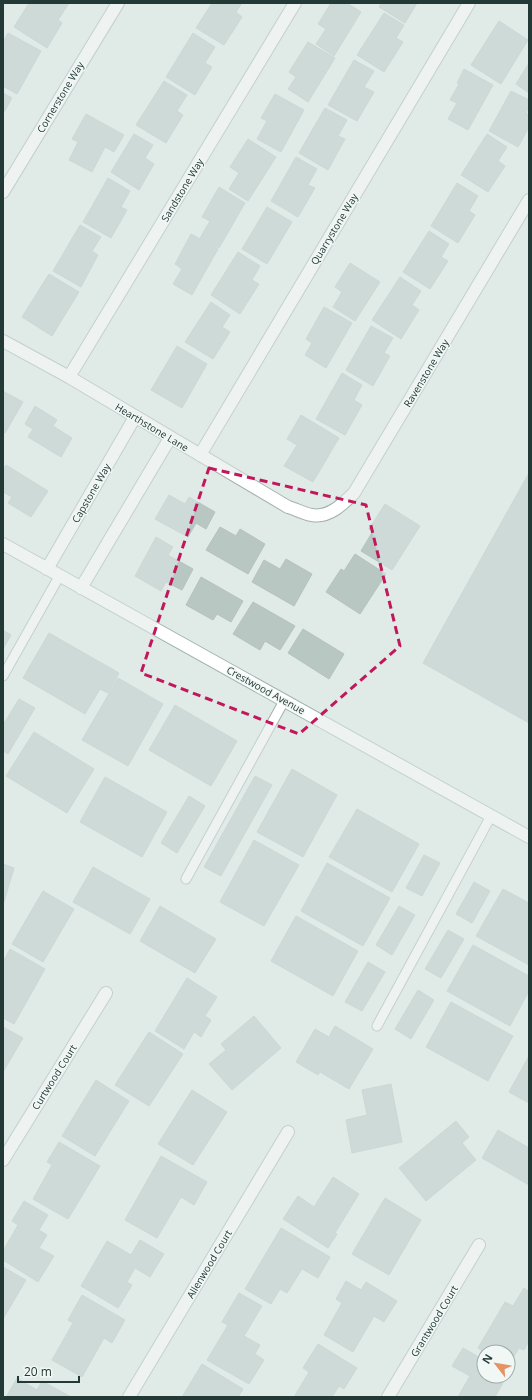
<svg xmlns="http://www.w3.org/2000/svg" width="532" height="1400" font-family="'Open Sans',sans-serif">
	<style>
		.building { fill: #b9c7c3; stroke: #b3c3be }
		.lines { fill: none; stroke-linecap: round; stroke-linejoin: round }
		.lane-casing { stroke: #a3b1ae; stroke-width: 11 }
		.street-casing { stroke: #a3b1ae; stroke-width: 14 }
		.secondary-casing { stroke: #a0b5b0; stroke-width: 14 }
		.lane { stroke: #fff; stroke-width: 9 }
		.street { stroke: #fff; stroke-width: 12 }
		.secondary { stroke: #fff; stroke-width: 12 }
		.marked { fill: none; stroke: #c2185b; stroke-width: 3; stroke-dasharray: 8 5; stroke-linejoin: round }
		.labels { text-anchor: middle; dominant-baseline: central; stroke-width: 3; stroke-linejoin: round; paint-order: stroke }
		.street-label { font-size: 10px; fill: #223936; stroke: #f1f7f4 }
	</style>
	<rect width="100%" height="100%" fill="#e0eae7"/>
	<!-- building -->
	<path class="building" d="M29,3H69L58,20L62,23L47,48L14,27Z
		M212,3H242L236,12L242,17L224,45L196,28Z
		M331,3H347L361,12L334,56L316,44L326,29L318,24Z
		M381,3H417L405,23L379,7Z
		M384,13L404,25L396,38L403,42L384,72L357,55Z
		M499,21L528,40L501,84L471,65Z
		M8,33L41,51L17,94L3,86V42Z
		M193,33L215,47L205,63L212,67L195,95L166,77Z
		M308,42L335,58L308,102L288,89L296,77L289,72Z
		M354,60L374,71L364,87L374,92L357,121L328,105Z
		M529,63V93L516,84Z
		M464,69L493,85L468,130L448,119L457,103L450,100L459,84L457,83Z
		M164,81L187,95L177,111L183,115L166,143L136,125Z
		M511,91L529,100V107L526,113L529,115V127L518,147L489,131Z
		M3,93L12,98L3,114Z
		M275,94L304,110L281,152L257,139L267,121L261,118Z
		M325,108L347,120L338,136L345,139L328,170L299,153Z
		M86,114L124,135L114,152L105,147L92,172L69,160L78,142L72,139Z
		M134,134L153,145L145,158L154,164L139,190L111,172Z
		M487,134L507,147L498,161L505,166L488,192L461,175Z
		M248,139L276,157L248,201L229,189L239,173L230,167Z
		M296,157L317,169L308,185L315,188L298,217L271,201Z
		M108,178L130,191L121,207L127,210L111,238L83,222Z
		M457,183L478,196L469,211L475,215L458,243L431,226Z
		M219,187L245,203L219,248L200,238L210,221L202,217Z
		M267,207L292,222L267,264L242,249Z
		M80,225L101,237L92,251L98,255L81,287L53,271Z
		M429,231L449,244L441,257L448,261L430,289L403,272Z
		M191,234L218,249L192,295L173,284L182,269L175,264Z
		M238,252L260,266L252,280L259,284L240,314L211,295Z
		M350,263L380,282L355,321L333,307L342,292L335,287Z
		M49,274L79,292L52,336L22,317Z
		M400,277L421,291L412,305L419,310L401,339L372,320Z
		M211,302L230,315L222,327L230,332L213,359L185,342Z
		M324,307L352,323L326,368L305,355L312,343L306,339Z
		M371,326L393,338L384,353L390,356L373,386L346,370Z
		M177,346L207,364L182,408L151,390Z
		M342,373L362,385L354,400L362,405L345,435L316,419Z
		M3,391L23,402L5,433L3,432Z
		M35,406L57,420L53,426L72,438L61,457L28,437L33,429L25,424Z
		M301,415L339,438L313,482L284,466L297,445L287,439Z
		M6,465L48,491L31,517L8,503L12,497L3,492V470Z
		M529,473V723L423,663Z
		M169,495L185,504L189,497L215,512L206,529L196,523L188,537L155,519Z
		M385,504L420,526L392,570L361,551L373,531L369,529Z
		M220,527L236,536L240,529L265,544L248,574L206,550Z
		M156,537L173,547L168,555L193,569L182,590L166,582L161,591L135,576Z
		M355,554L386,574L360,614L326,592L341,569L344,571Z
		M286,559L312,574L294,606L252,582L264,560L280,569Z
		M201,577L243,601L231,622L217,614L213,620L186,605Z
		M253,602L295,626L280,650L265,641L260,650L233,634Z
		M303,629L344,654L329,679L288,653Z
		M3,630L11,635L3,649Z
		M49,633L119,673L108,693L100,689L85,714L23,678Z
		M118,678L163,704L128,766L82,740Z
		M19,699L35,708L8,754L3,751V725Z
		M175,705L237,741L211,786L149,750Z
		M34,732L94,769L67,813L6,776Z
		M292,769L337,795L303,857L257,832Z
		M255,776L272,785L221,876L204,867Z
		M105,777L167,812L142,857L80,822Z
		M189,796L205,806L177,853L161,843Z
		M357,809L419,844L392,892L329,857Z
		M254,840L299,865L264,926L220,902Z
		M424,855L440,863L422,896L406,888Z
		M327,863L390,898L363,946L301,911Z
		M3,864L14,868L3,905Z
		M93,867L150,899L130,934L73,902Z
		M474,882L490,891L472,923L456,914Z
		M503,889L529,903V965L476,936Z
		M43,891L74,909L43,962L12,944Z
		M160,906L216,939L195,973L140,941Z
		M399,906L415,915L392,955L376,945Z
		M296,916L358,951L333,996L271,961Z
		M448,930L464,939L441,978L425,969Z
		M473,945L529,976V991L510,1026L447,991Z
		M10,949L45,969L14,1024L3,1018V962Z
		M368,962L385,972L362,1011L345,1002Z
		M187,978L217,997L205,1016L211,1020L201,1037L194,1032L184,1049L155,1031Z
		M418,990L434,1000L411,1039L395,1029Z
		M451,1002L513,1036L488,1081L426,1047Z
		M254,1016L281,1048L232,1090L209,1064L226,1050L221,1044Z
		M335,1026L373,1049L349,1089L320,1072L318,1075L296,1062L315,1029L329,1037Z
		M3,1027L23,1038L3,1072Z
		M149,1032L183,1054L149,1106L115,1085Z
		M529,1056V1103L509,1092Z
		M96,1080L129,1101L95,1156L62,1136Z
		M391,1084L402,1142L352,1153L346,1120L367,1115L362,1090Z
		M192,1090L227,1112L193,1165L158,1144Z
		M456,1121L469,1137L462,1143L476,1160L426,1201L399,1168Z
		M498,1130L529,1148V1185L482,1158Z
		M59,1142L100,1166L68,1219L33,1199L52,1165L47,1162Z
		M161,1156L207,1182L194,1205L181,1197L157,1238L125,1220Z
		M333,1177L359,1194L335,1233L337,1234L328,1248L283,1219L298,1196L314,1207Z
		M385,1198L421,1220L389,1275L352,1254Z
		M24,1201L48,1215L39,1230L47,1235L39,1248L54,1256L38,1282L3,1260V1251L18,1225L12,1221Z
		M281,1228L330,1257L318,1278L302,1269L287,1293L280,1289L271,1304L245,1289Z
		M140,1240L164,1254L150,1277L135,1268L127,1282L132,1285L118,1308L81,1286L107,1241L131,1255Z
		M3,1267L26,1280L3,1319Z
		M346,1281L361,1290L366,1282L397,1301L384,1322L374,1316L353,1352L324,1335L342,1303L336,1299Z
		M524,1288L528,1291L529,1289V1341L524,1350L519,1348L508,1366V1352H485L478,1348L505,1302L513,1306Z
		M239,1293L262,1306L244,1336L260,1345L255,1354L264,1360L249,1384L207,1360L228,1325L222,1322Z
		M82,1295L125,1320L112,1343L104,1338L82,1377L52,1360L73,1323L68,1320Z
		M318,1344L357,1368L344,1389L339,1386L332,1397H294L309,1372L303,1368Z
		M463,1348L484,1360V1376H507L495,1397H458L470,1376L452,1366Z
		M202,1364L243,1389L238,1397H182Z
		M17,1378L37,1390L42,1381L71,1397H6Z"/>
	<g class="lines">
		<defs>
			<path id="lane" d="M3,676L60,575
				M186,879L284,701
				M377,1026L491,816"/>
			<path id="street" d="M3,192L118,3
				M3,341L69,377L288,507C296,509 304,514 312,515C329,518 343,504 354,493L529,200
				M69,377L295,3
				M200,455L469,3
				M47,569L135,417
				M81,588L170,438
				M3,1160L106,993
				M129,1397L288,1132
				M388,1397L479,1245"/>
			<path id="secondary" d="M3,544L529,837"/>
		</defs>
		<!-- lane casing -->
		<use href="#lane" class="lane-casing"/>
		<!-- street casing -->
		<use href="#street" class="street-casing"/>
		<!-- secondary casing -->
		<use href="#secondary" class="secondary-casing"/>
		<!-- lane -->
		<use href="#lane" class="lane"/>
		<!-- street -->
		<use href="#street" class="street"/>
		<!-- secondary -->
		<use href="#secondary" class="secondary"/>
	</g>
	<!-- marked area -->
	<path d="M0 0H532V1400H0ZM209,468L366,505L400,646L299,734L141,673Z" fill="#e0eae7" fill-opacity=".55" fill-rule="evenodd"/>
	<path class="marked" d="M209,468L366,505L400,646L299,734L141,673Z"/>
	<g class="labels">
		<!-- street labels -->
		<g class="street-label">
			<text transform="translate(60 97) rotate(-59)">Cornerstone Way</text>
			<text transform="translate(182 190) rotate(-59)">Sandstone Way</text>
			<text transform="translate(334 229) rotate(-59)">Quarrystone Way</text>
			<text transform="translate(426 373) rotate(-59)">Ravenstone Way</text>
			<text transform="translate(152 427) rotate(31)">Hearthstone Lane</text>
			<text transform="translate(91 493) rotate(-60)">Capstone Way</text>
			<text transform="translate(266 690) rotate(29)">Crestwood Avenue</text>
			<text transform="translate(54 1077) rotate(-58)">Curtwood Court</text>
			<text transform="translate(209 1264) rotate(-59)">Allenwood Court</text>
			<text transform="translate(434 1321) rotate(-59)">Grantwood Court</text>
		</g>
	</g>
	<!-- border -->
	<rect width="532" height="1400" fill="none" stroke="#223936" stroke-width="8"/>
	<!-- north arrow -->
	<g transform="translate(496 1364) rotate(301)"><circle r="19" fill="#f1f7f4" stroke="#9eaba8"/>
	<path d="M0-3L7 15L0 10L-7 15Z" fill="#e69262"/>
	<text y="-6" font-size="11" font-weight="bold" text-anchor="middle" fill="#223936">N</text>
	</g>
	<!-- scale -->
	<path d="M18 1376v6h61v-6" fill="none" stroke="#223936" stroke-width="2"/>
	<text x="24" y="1376" font-size="12" fill="#223936" stroke="#f1f7f4" stroke-width="3" paint-order="stroke">20 m</text>
</svg>
